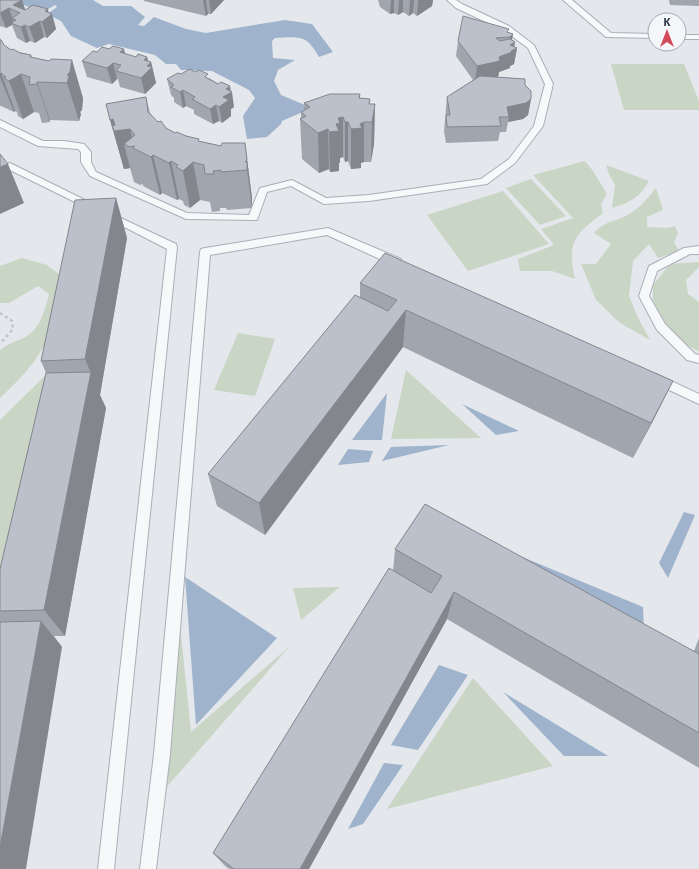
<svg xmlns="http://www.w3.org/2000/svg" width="699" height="869" font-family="'Exo 2',sans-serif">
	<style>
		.green { fill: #c9d6c5 }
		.water { fill: #9fb4cc }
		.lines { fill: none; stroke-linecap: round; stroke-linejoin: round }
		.service-casing { stroke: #a9aeb7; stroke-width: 2 }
		.path { stroke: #c2c5cb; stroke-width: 2.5; stroke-dasharray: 3 3; stroke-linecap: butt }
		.service { fill: #f7f8fa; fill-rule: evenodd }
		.wall { fill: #a1a5ae }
		.shaded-wall { fill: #83868d }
		.building { fill: #bbc0ca; stroke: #83868d }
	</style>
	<rect width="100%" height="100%" fill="#e4e7ec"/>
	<!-- green -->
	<path class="green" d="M611,64H684L699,101V110H624Z
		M585,161L593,171L607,194L601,204L603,213C574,235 567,242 575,279L552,271H520L518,259L554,245L541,229L573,218L533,175Z
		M606,165L649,181C639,198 631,202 612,208L615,185L609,174Z
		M531,179L566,216L540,225L506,188Z
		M656,188L663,210L647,217V227L667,228L675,226L678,233L674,242L679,251L658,258L649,244L633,261L629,296L637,316L650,340L620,323L596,300L581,264H596L611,244L594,233C607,219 615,223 629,214C640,208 648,198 656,188Z
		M503,191L549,244L468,271L427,215Z
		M22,258L47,265L60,275C58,289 58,305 55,318C48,350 23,377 0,398V351C7,342 18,342 27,336C40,328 46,308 49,294L38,286L9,303H0V266Z
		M699,262V267L686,280L688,294L699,302V351L683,344L665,325L653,300V285L670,264Z
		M238,333L275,339L255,396L214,390Z
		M55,366L0,640V420Z
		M406,370L481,438L391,439Z
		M340,587L301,620L293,588Z
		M178,605L191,732L290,646L165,789Z
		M473,678L553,766L387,809Z"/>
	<!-- water -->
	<path class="water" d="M18,0H93L103,6H131L145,17L138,25L144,26L154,17L186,29L206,33L285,20L312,24L333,52L319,57C306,34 300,37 275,38L272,41L273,58L295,60L278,70L274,81L281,95L312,108L282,121L281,124L267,137L247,139L243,116L255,98L249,90L212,71L181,70L176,64H166L155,55L109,44L97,48L71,36L61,21L47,14L57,7L55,5L42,13L24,5L20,8Z
		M387,393L382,440H352Z
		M462,404L519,431L496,435Z
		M449,445L382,461L391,447Z
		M348,449L373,451L369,462L338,465Z
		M684,512L695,515L668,578L659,563Z
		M472,536L643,607L644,632Z
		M185,577L277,638L196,725Z
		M439,665L468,675L418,750L391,745Z
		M503,692L608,756H564Z
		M384,763L403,765L363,824L348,829Z"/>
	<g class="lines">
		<defs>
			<path id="service" d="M447,0H456L462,4L509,26L534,45L553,84L543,126L515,163L487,184L369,201L324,204L291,186L267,192L257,220L186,219L90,176L81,162V152L78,149L38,146L0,127V120L43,141H64L84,144L91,152V162L96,172L187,213L249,215L260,188L292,180L326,198L369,195L481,179L509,159L534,126L545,84L528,48L503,30L456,8Z
				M563,0H572L611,33L655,34V38L606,37Z
				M679,35H699V39H679Z
				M10,163L95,205L97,207L95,209H89L10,170L0,173V166Z
				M108,212L176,244L177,247L114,869H98L167,249L105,217L103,215L105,213Z
				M328,228L401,259L402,262L401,265H393L327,235L210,255L170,754L156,869H140L154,754L200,252L201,249L205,248Z
				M699,246V254H690L657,271L649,296L665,324L695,354L699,355V363L687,360L657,330L639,296L649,266L684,248Z
				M656,374L699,394V404L652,382L650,379L652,376Z"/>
		</defs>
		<!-- service casing -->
		<use href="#service" class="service-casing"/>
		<!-- path -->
		<path class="path" d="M0,313L12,321L13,329L0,344"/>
		<!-- service -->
		<use href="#service" class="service"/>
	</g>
	<!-- wall -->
	<path class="wall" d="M0,0H22L25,10L48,9V12L52,14L56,29L47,38L44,37L35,43L30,41L26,43L17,38L12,25L6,28L1,26L0,27Z
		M144,0H224L211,14H208L206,16L144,1Z
		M378,0H433L432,6L417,16L413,13L409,16L403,12L398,15L394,13L390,14L380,7Z
		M669,0H699V6L670,5Z
		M508,33L513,34L512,40L514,47L517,48L514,64L510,66V68L499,72L498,77L525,85L531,99L528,115L523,119L508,122L506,132H500L498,141L446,143L444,131L447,97L473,80L456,56L458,41Z
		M0,38L4,45L11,50L31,55L32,57L49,61L83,98L82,110L80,112L81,114L79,121L50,120V122L42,123L39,113L34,112L23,119L18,116L17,112L15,111L14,112L1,106H0Z
		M97,52L125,54L136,57H147L148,61L151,62L156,83L145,94L120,87L118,79H117L112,84L87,77L82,61Z
		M181,74L209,78L230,91L234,107L231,109V116L222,123L219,121L213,124L194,114V110L186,106L183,108L174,102V98L171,95L167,79Z
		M360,94V98L370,104H375L374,144L371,162H364L361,163V168L351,169L348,161L345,162L343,157L340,158V163H339V171L330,172L329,169L319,173L302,159L300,119L301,118V112L304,110V103Z
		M146,97L150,113L158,122L166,128L175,133L186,136L199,141L221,146L245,143L252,198V208L227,210L226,208H220V211L212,212L210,202L200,200L190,208L184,205L183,201L179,199L177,200L162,193L160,195L143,186V184L140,185L134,182L130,168L124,169L106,104Z
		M116,198L127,238L100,395L106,408L65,636H54L62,647L0,622V569L46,373L41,361Z
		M360,283L655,417L633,458L403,347L265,535L217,506L208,474L360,298Z
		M395,549L694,651L699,638V768L447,619L309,869H229L224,865L213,853L393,571Z"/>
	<!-- shaded-wall -->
	<path class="shaded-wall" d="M22,0L27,15L20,13L13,5Z
		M204,0H206L208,14L206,16L203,1Z
		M209,0H224L211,14Z
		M391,0H394V13L390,14Z
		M399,0H403V12L398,15Z
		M410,0H414L413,13L409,16Z
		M418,0H433L432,6L417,16Z
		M9,8L14,24L11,23L12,25L6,28L0,13Z
		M48,9L49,15L52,14L56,29L47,38L42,22L45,11Z
		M40,21L44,37L35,43L29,27Z
		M25,25L30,41L26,43L21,27Z
		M513,34L511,44L515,42L514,50L517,48L514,64L510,66V68L499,72L498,77L475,82L477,66L508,53L510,37Z
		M124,49L128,65L120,52Z
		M147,57L149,64L151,62L156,83L145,94L141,78L144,60Z
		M72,60L83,98L82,110L80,112L81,114L79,121L67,83V75Z
		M113,63L117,79L112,84L107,68Z
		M1,73L15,111L14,112L0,77V74Z
		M21,74L34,112L23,119L9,81Z
		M37,82L50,120V122L37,84Z
		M230,86L231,92H232L234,107L231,109V116L222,123L219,107L226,89Z
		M183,90L186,106L183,108L180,92Z
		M360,94V128V124L364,122V162L361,163V168L351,169V129Z
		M531,99L528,115L523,119L508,122L509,117L507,107Z
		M375,104L374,144L371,162L372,122Z
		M216,105L219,121L213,124L210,109Z
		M343,117V157L340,158V163H339V171L330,172L329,132L338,118Z
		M113,119L116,131L130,129L134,147L124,144L130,168L124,169L110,120Z
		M345,122H348V161L345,162Z
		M328,129L329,169L319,173L318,133Z
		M245,143L252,198V208L247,170L245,162Z
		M153,155L162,193L160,195L151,157Z
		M171,161L179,199L177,200L169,163Z
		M193,162L200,200L190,208L183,171Z
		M8,164L24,203L0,214V167Z
		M116,198L127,238L100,395L106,408L65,636L44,610L91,373L85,359Z
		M406,310L403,347L265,535L259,503Z
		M673,381L655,417L633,458L651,423Z
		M454,592L447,619L309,869H300Z
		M41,621L62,647L26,869H0V847Z"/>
	<!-- building -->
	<path class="building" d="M0,0H22L13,5L25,10L33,5L48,9L45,11L52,14L42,22L40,21L29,27L25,25L21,27L11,23L16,20L12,18L20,13L9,8L0,13Z
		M463,16L509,29L507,32L513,34L510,37L496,38L500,41L510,39L515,42L510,45L517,48L511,51L512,52L499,57L500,61L477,66L458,41Z
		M0,40H1L4,45L11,50L13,49L20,53L31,55L30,57L49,61L51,59L72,60L70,72L67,75L69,76L67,83L37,82V84L29,85L30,77L21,74L9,81L4,78L6,77L1,73L0,74Z
		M113,46L124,49L120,52L136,57L138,54L147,57L144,60L151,62L147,66L152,67L141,78L116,71L121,65L113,63L107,68L82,61L93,51L97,52L102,47L109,49Z
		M190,69L195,72L199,70L208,74L205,77L218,84L221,82L230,86L226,89L232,92L223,97L229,100L219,107L216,105L210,109L192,99L195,97L183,90L180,92L171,87L174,85L167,79L178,73L181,74Z
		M480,76L525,79V85L531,91V99L526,103L507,107L509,117H499L501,126L447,127L446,115H450L447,97Z
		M330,94H360L359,98L370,99L369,104H375L372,122H364L360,124L362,128L351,129L348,122H345L343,117L338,118L340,123L336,124L339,131L329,132L328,129L318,133L300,119L306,116L301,112L310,107L304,103Z
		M146,97L148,112L158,122L161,121L166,128L175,133L177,132L186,136L199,139L198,141L221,146L222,143H245L247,160L245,162H247V170L221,172V170L213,171L214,174H205L204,165L193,162L183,171L176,167L178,165L171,161L169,163L153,155L151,157L133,148L135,146L130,147L124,144L135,135L130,129L114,131L112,126L115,125L113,119L110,120L106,104Z
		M0,154L8,164L0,167Z
		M116,198L85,359L41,361L75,200Z
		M385,253L673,381L651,423L406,310L259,503L208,474L355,295L388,311L397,300L360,283Z
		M91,372L44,610L0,611V569L46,373Z
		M425,504L699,654V733L454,592L300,869H234L213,853L389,568L431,593L442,576L395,549Z
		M41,621L0,847V622Z"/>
	<!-- north arrow -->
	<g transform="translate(667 32)"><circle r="19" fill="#f4f6f9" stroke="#a4a8b1"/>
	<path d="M0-3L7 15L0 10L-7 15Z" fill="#d1495b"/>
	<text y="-6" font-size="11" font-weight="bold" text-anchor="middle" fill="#2b3445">K</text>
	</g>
</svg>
